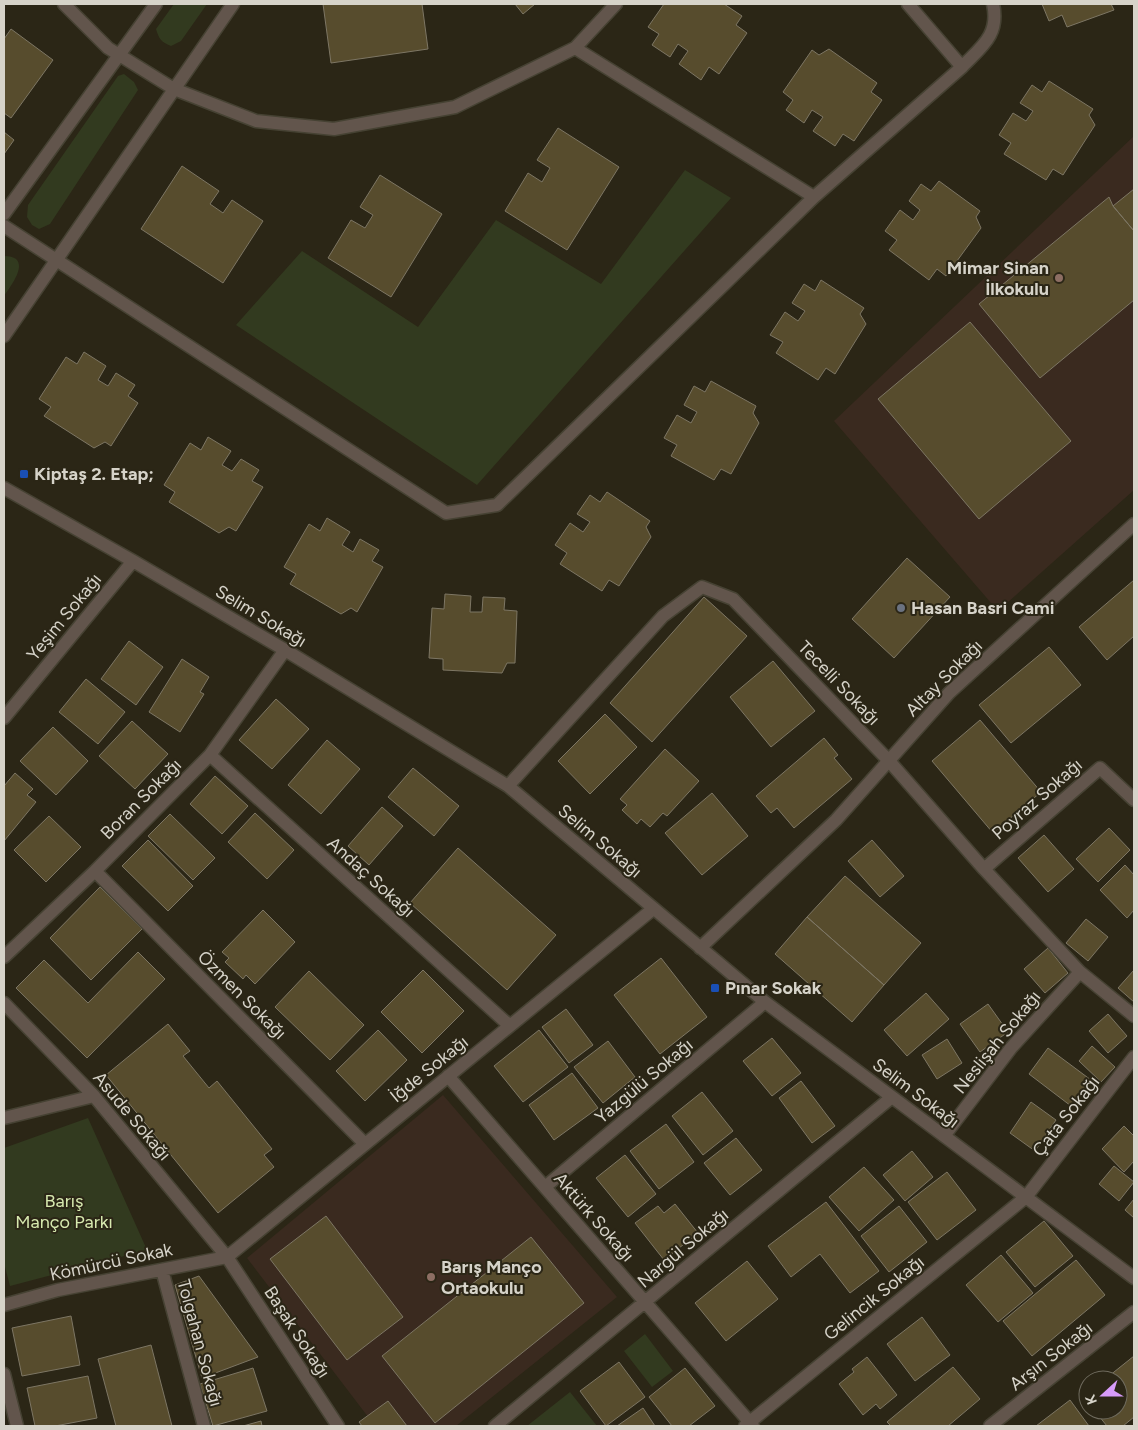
<svg xmlns="http://www.w3.org/2000/svg" width="1138" height="1430" font-family="Figtree,sans-serif">
	<style>
		.education { fill: #3a2a1f }
		.green { fill: #323a1f }
		.building { fill: #574c2d; stroke: #7d7664 }
		.lines { fill: none; stroke-linecap: round; stroke-linejoin: round }
		.lane-casing { stroke: #464233; stroke-width: 15 }
		.street-casing { stroke: #464233; stroke-width: 15 }
		.lane { stroke: #62554c; stroke-width: 12 }
		.street { stroke: #62554c; stroke-width: 12 }
		.education-dot { fill: #8d6e63; stroke: #2b2616; stroke-width: 2 }
		.transit-dot { fill: #1a4fb4; stroke: #2b2616; stroke-width: 2 }
		.worship-dot { fill: #6b7280; stroke: #2b2616; stroke-width: 2 }
		.labels { text-anchor: middle; dominant-baseline: central; stroke-width: 4; stroke-linejoin: round; paint-order: stroke }
		.poi-label { font-size: 18px; font-weight: bold; fill: #d6d3c9; stroke: #2b2616; text-anchor: start }
		.street-label { font-size: 18px; fill: #d6d3c9; stroke: #2b2616 }
		.park-label { font-size: 18px; fill: #d7e9af; stroke: #2b2616 }
	</style>
	<rect width="100%" height="100%" fill="#2b2616"/>
	<!-- education -->
	<path class="education" d="M1134,136V490L998,611L834,421Z
		M443,1095L617,1297L456,1426H375L247,1258Z"/>
	<!-- green -->
	<path class="green" d="M174,4H207L181,41L171,46C161,42 159,39 156,29Z
		M124,74L134,82L138,90L50,224L39,229L32,225L27,217L28,205L118,76Z
		M685,170L731,198L477,485L236,325L302,251L418,327L496,220L601,284Z
		M4,256C34,256 11,286 4,296Z
		M88,1118L147,1250L10,1286L4,1263V1148Z
		M645,1334L673,1371L652,1387L624,1351Z
		M570,1392L597,1426H527Z"/>
	<!-- building -->
	<path class="building" d="M323,4H422L428,49L331,63Z
		M515,4H535L523,14Z
		M664,4H724L742,16L736,25L747,33L719,74L709,67L701,80L679,64L688,51L678,44L670,57L652,45L659,34L648,27Z
		M1042,4H1111L1114,10L1067,27L1062,15L1049,21Z
		M11,29L53,60L11,118L4,113V39Z
		M829,49L877,83L871,92L882,100L854,141L843,134L835,146L813,131L823,117L812,110L804,123L786,110L793,100L783,92L812,50L819,55Z
		M1049,81L1093,109L1089,115L1095,125L1063,175L1053,169L1046,180L1004,154L1011,143L999,135L1013,113L1026,121L1033,111L1020,103L1032,85L1042,92Z
		M558,128L619,167L567,250L505,211L528,173L542,182L550,168L537,160Z
		M4,132L14,140L4,154Z
		M182,166L219,191L210,204L223,213L232,200L263,221L223,283L141,229Z
		M380,175L442,214L391,297L328,258L351,220L365,228L373,215L360,207Z
		M939,181L980,211L976,217L981,228L946,276L937,269L929,280L889,250L897,240L885,231L900,210L913,220L920,210L909,201L921,184L931,191Z
		M1134,189V231L1113,206Z
		M1109,197L1113,206L1134,231V300L1040,378L979,304Z
		M821,280L864,308L860,314L866,324L835,374L826,368L818,380L776,353L783,342L770,335L785,312L798,321L805,311L792,303L804,284L815,291Z
		M970,322L1071,441L979,519L878,399Z
		M84,352L106,366L98,380L108,386L116,373L135,385L128,396L138,403L111,446L105,442L94,448L44,416L51,407L39,399L66,357L77,364Z
		M711,381L756,406L753,413L759,423L731,474L721,469L714,480L671,456L677,445L664,438L677,415L691,423L697,412L684,405L694,386L705,392Z
		M208,437L231,451L222,465L232,471L241,459L259,470L252,481L263,487L236,531L229,527L219,533L169,502L175,492L164,485L190,443L201,450Z
		M607,492L650,521L646,527L651,537L619,586L609,580L602,591L560,564L567,553L555,545L570,523L583,532L590,522L577,514L590,495L600,502Z
		M327,518L350,532L342,545L353,552L360,539L379,550L372,561L383,567L357,612L351,608L341,614L290,584L296,574L284,567L309,524L320,531Z
		M907,558L950,597L894,658L852,619Z
		M1134,580V636L1107,660L1079,627Z
		M445,594L471,596L470,612H482L483,597L505,598L504,610L517,611L515,663H507L502,673L443,670V659L429,658L432,608L444,609Z
		M704,597L747,636L652,742L610,703Z
		M129,641L163,667L136,705L101,679Z
		M1049,647L1081,685L1011,743L979,705Z
		M182,659L209,677L200,692L204,694L180,732L149,712Z
		M773,661L815,711L771,747L730,697Z
		M86,679L125,712L98,744L59,712Z
		M276,699L309,729L272,769L239,740Z
		M605,714L637,747L590,794L558,761Z
		M980,720L1041,792L993,833L932,761Z
		M132,721L168,754L135,789L99,756Z
		M53,727L88,761L56,795L20,761Z
		M824,738L838,755L834,758L852,779L794,828L777,808L771,813L756,796Z
		M327,740L360,769L321,814L288,785Z
		M665,749L699,781L667,816L663,813L650,827L641,819L637,824L622,810L627,805L620,799Z
		M413,768L459,806L434,836L388,797Z
		M15,773L33,789L27,795L36,802L4,841V786Z
		M215,776L248,806L222,834L190,804Z
		M712,793L748,836L702,875L665,833Z
		M382,807L403,826L369,865L348,846Z
		M255,813L294,850L267,879L228,842Z
		M170,814L215,858L193,880L148,836Z
		M49,816L81,847L46,882L14,850Z
		M1109,828L1130,850L1098,882L1076,859Z
		M1044,835L1074,869L1048,892L1018,858Z
		M148,840L193,886L168,911L122,866Z
		M872,840L904,876L880,897L848,861Z
		M458,848L556,935L507,990L410,903Z
		M1125,865L1134,875V910L1127,918L1100,890Z
		M845,876L921,943L884,985L807,917Z
		M100,887L142,929L91,980L50,938Z
		M263,910L295,942L255,984L246,975L243,979L225,962L229,958L222,952Z
		M807,917L884,985L852,1022L775,954Z
		M1086,919L1108,937L1088,961L1066,943Z
		M1048,948L1068,973L1045,993L1024,969Z
		M138,952L165,979L87,1058L16,988L44,960L88,1003Z
		M661,958L707,1017L660,1054L614,995Z
		M423,970L464,1011L422,1053L381,1012Z
		M1134,970V1002L1118,988Z
		M309,971L364,1025L330,1060L275,1007Z
		M926,993L949,1019L907,1056L884,1030Z
		M988,1004L1008,1032L980,1052L960,1024Z
		M566,1009L593,1045L569,1063L542,1027Z
		M1108,1014L1127,1036L1108,1053L1089,1031Z
		M168,1024L190,1051L183,1056L209,1088L217,1081L272,1149L264,1155L274,1167L218,1213L106,1075Z
		M378,1030L407,1060L365,1101L336,1071Z
		M539,1030L568,1067L523,1102L494,1066Z
		M772,1038L801,1073L772,1096L743,1061Z
		M947,1039L962,1063L937,1079L922,1055Z
		M608,1041L635,1077L603,1103L574,1067Z
		M1092,1046L1115,1067L1101,1082L1079,1061Z
		M1048,1048L1091,1080L1071,1106L1029,1074Z
		M572,1073L598,1108L554,1140L529,1105Z
		M801,1081L835,1126L812,1143L779,1098Z
		M702,1092L733,1131L703,1155L672,1116Z
		M1031,1102L1056,1120L1035,1151L1010,1133Z
		M666,1124L694,1162L659,1189L630,1151Z
		M1124,1126L1134,1136V1161L1124,1172L1102,1149Z
		M736,1138L762,1170L730,1195L704,1163Z
		M912,1151L933,1177L905,1201L883,1175Z
		M625,1155L656,1194L628,1217L596,1178Z
		M1114,1166L1134,1182L1119,1201L1099,1184Z
		M864,1167L894,1200L859,1231L829,1197Z
		M947,1172L976,1210L937,1240L908,1202Z
		M1134,1199V1218L1125,1210Z
		M826,1202L879,1271L850,1293L820,1254L791,1277L768,1246Z
		M675,1204L698,1233L664,1260L635,1223L658,1206L664,1213Z
		M899,1206L927,1242L889,1272L861,1236Z
		M326,1216L403,1317L347,1360L270,1259Z
		M1044,1221L1073,1256L1035,1287L1006,1252Z
		M531,1237L584,1303L435,1423L382,1356Z
		M1001,1255L1033,1293L998,1322L966,1285Z
		M1076,1260L1105,1295L1032,1356L1003,1321Z
		M747,1261L778,1299L726,1341L695,1303Z
		M199,1276L258,1357L202,1378L175,1285Z
		M71,1316L80,1365L22,1376L12,1328Z
		M922,1317L950,1355L915,1381L887,1344Z
		M151,1345L172,1426H116L98,1359Z
		M1134,1356V1417L1123,1426H1107L1094,1410H1118V1380H1104Z
		M867,1357L897,1395L880,1409L876,1404L863,1415L839,1384L854,1372L852,1369Z
		M619,1362L645,1397L606,1426L580,1391Z
		M953,1367L980,1399L948,1426H891L887,1422Z
		M253,1368L267,1411L213,1426L200,1384Z
		M685,1368L715,1406L689,1426H672L649,1397Z
		M88,1376L97,1418L55,1426H35L27,1388Z
		M1070,1400L1089,1426H1036Z
		M388,1401L407,1426H362L359,1422Z
		M643,1408L655,1426H617Z
		M261,1421L262,1426H243Z"/>
	<g class="lines">
		<defs>
			<path id="lane" d="M64,4L108,48L174,89L256,121L334,129L455,107L575,48L616,4
				M575,48L814,197
				M962,67C981,47 1000,35 993,4
				M4,214L156,4
				M4,226L446,513L497,505L814,197L962,67L908,4
				M4,336L233,4"/>
			<path id="street" d="M4,488L133,561L285,650L508,786L765,1002L1134,1278
				M4,718L133,561
				M210,755L510,1026
				M508,786L663,616L702,587L733,599L890,762L984,869L1080,972L1134,1016
				M984,869L1100,768L1134,800
				M95,871L365,1144
				M700,948L836,820L949,693L1134,524
				M4,957L95,871L210,755L285,650
				M4,1003L94,1096L227,1257L338,1426
				M448,1076L753,1426
				M4,1118L94,1096
				M944,1136L1011,1048L1080,972
				M545,1187L765,1002
				M162,1270L204,1426
				M4,1305L58,1290L227,1257L653,909
				M4,1374L17,1426
				M495,1426L892,1097
				M745,1426L1026,1197L1134,1057
				M990,1426L1134,1312"/>
		</defs>
		<!-- lane casing -->
		<use href="#lane" class="lane-casing"/>
		<!-- street casing -->
		<use href="#street" class="street-casing"/>
		<!-- lane -->
		<use href="#lane" class="lane"/>
		<!-- street -->
		<use href="#street" class="street"/>
	</g>
	<!-- markers -->
	<g class="education-dot">
		<circle cx="1059" cy="278" r="5"/>
		<circle cx="431" cy="1277" r="5"/>
	</g>
	<g class="transit-dot">
		<rect x="19" y="469" width="10" height="10" rx="2.5"/>
		<rect x="710" y="983" width="10" height="10" rx="2.5"/>
	</g>
	<circle class="worship-dot" cx="901" cy="608" r="5"/>
	<g class="labels">
		<!-- poi labels -->
		<g class="poi-label">
			<text x="1049" y="268" text-anchor="end">Mimar Sinan<tspan x="1049" dy="21">İlkokulu</tspan></text>
			<text x="34" y="474">Kiptaş 2. Etap;</text>
			<text x="911" y="608">Hasan Basri Cami</text>
			<text x="725" y="988">Pınar Sokak</text>
			<text x="441" y="1267">Barış Manço<tspan x="441" dy="21">Ortaokulu</tspan></text>
		</g>
		<!-- street labels -->
		<g class="street-label">
			<text transform="translate(261 616) rotate(31)">Selim Sokağı</text>
			<text transform="translate(64 617) rotate(-51)">Yeşim Sokağı</text>
			<text transform="translate(944 678) rotate(-45)">Altay Sokağı</text>
			<text transform="translate(839 683) rotate(46)">Tecelli Sokağı</text>
			<text transform="translate(141 799) rotate(-45)">Boran Sokağı</text>
			<text transform="translate(1037 799) rotate(-41)">Poyraz Sokağı</text>
			<text transform="translate(600 841) rotate(40)">Selim Sokağı</text>
			<text transform="translate(371 877) rotate(42)">Andaç Sokağı</text>
			<text transform="translate(242 995) rotate(45)">Özmen Sokağı</text>
			<text transform="translate(997 1042) rotate(-51)">Neslişah Sokağı</text>
			<text transform="translate(429 1069) rotate(-39)">İğde Sokağı</text>
			<text transform="translate(644 1081) rotate(-40)">Yazgülü Sokağı</text>
			<text transform="translate(916 1093) rotate(37)">Selim Sokağı</text>
			<text transform="translate(132 1116) rotate(50)">Asude Sokağı</text>
			<text transform="translate(1066 1116) rotate(-52)">Çata Sokağı</text>
			<text transform="translate(594 1217) rotate(49)">Aktürk Sokağı</text>
			<text transform="translate(683 1248) rotate(-40)">Nargül Sokağı</text>
			<text transform="translate(111 1262) rotate(-12)">Kömürcü Sokak</text>
			<text transform="translate(874 1298) rotate(-39)">Gelincik Sokağı</text>
			<text transform="translate(297 1332) rotate(57)">Başak Sokağı</text>
			<text transform="translate(200 1343) rotate(75)">Tolgahan Sokağı</text>
			<text transform="translate(1051 1356) rotate(-38)">Arşın Sokağı</text>
		</g>
		<!-- park labels -->
		<g class="park-label">
			<text x="64" y="1201">Barış<tspan x="64" dy="21">Manço Parkı</tspan></text>
		</g>
	</g>
	<!-- border -->
	<rect width="1138" height="1430" fill="none" stroke="#d6d3c9" stroke-width="10"/>
	<!-- north arrow -->
	<g transform="translate(1103 1395) rotate(249)"><circle r="24" fill="#2b2616" stroke="#6f6b5e"/>
	<path d="M0-4L9 19L0 12L-9 19Z" fill="#d79bf9"/>
	<text y="-8" font-size="14" font-weight="bold" text-anchor="middle" fill="#d6d3c9">K</text>
	</g>
</svg>
